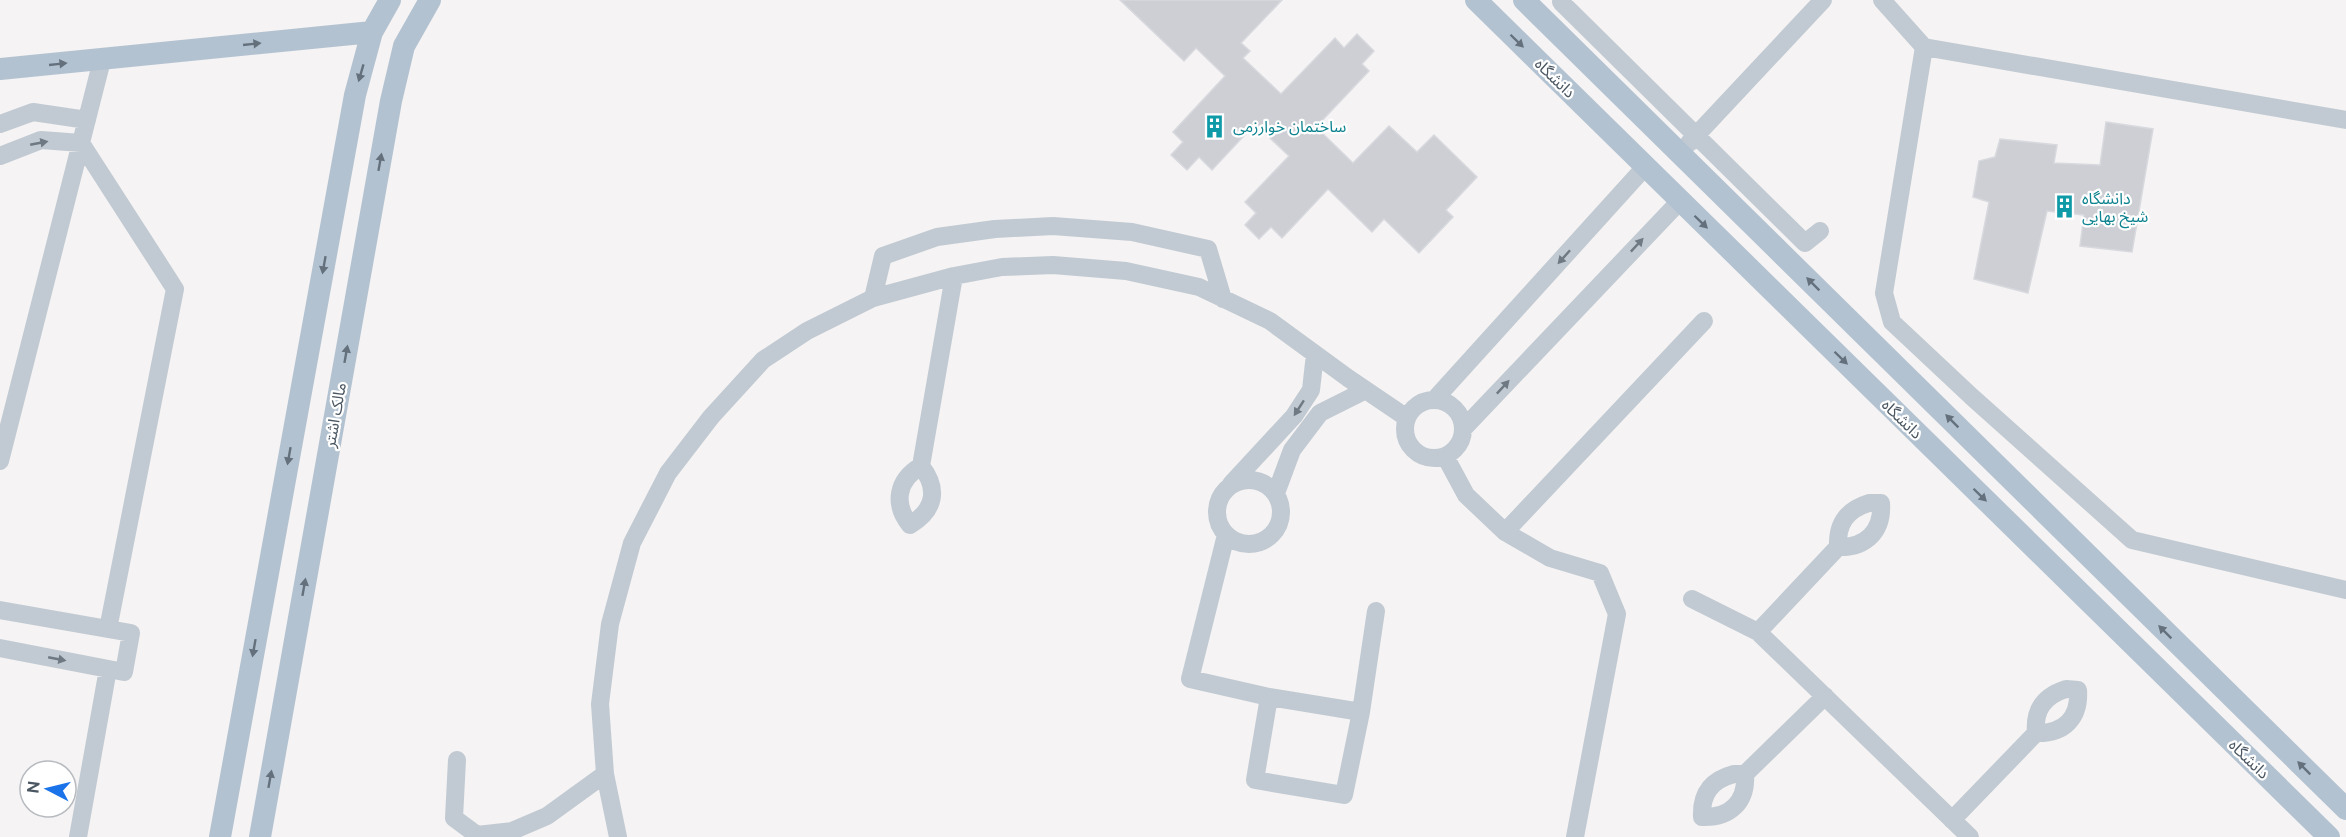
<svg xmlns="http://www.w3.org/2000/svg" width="2346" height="837" font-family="'Public Sans','Noto Sans Arabic',sans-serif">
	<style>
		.building { fill: #cdcfd5; stroke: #d7d9de; stroke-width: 1.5 }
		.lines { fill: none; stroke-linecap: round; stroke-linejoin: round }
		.minor { stroke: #c1cad2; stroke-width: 18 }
		.major { stroke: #b3c2d1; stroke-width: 22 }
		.oneway { fill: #64717d }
		.oneway2 { fill: #6e7983 }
		.labels { text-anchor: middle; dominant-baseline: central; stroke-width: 4.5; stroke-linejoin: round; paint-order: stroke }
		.street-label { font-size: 16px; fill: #4a5661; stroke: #fff }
		.culture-label { font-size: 16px; fill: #0d838f; stroke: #fff; text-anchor: start }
	</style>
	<rect width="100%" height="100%" fill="#f5f3f3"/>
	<!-- building -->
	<path class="building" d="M1120,0H1282L1241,43L1250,51L1243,58L1281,94L1335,38L1344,48L1357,34L1374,51L1362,64L1369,71L1316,127L1353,163L1389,126L1417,152L1434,135L1477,177L1446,210L1453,217L1419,253L1384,219L1372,232L1328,189L1282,238L1271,227L1259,239L1245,225L1256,213L1245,202L1289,156L1255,124L1212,170L1199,157L1187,170L1171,155L1183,142L1173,132L1225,76L1196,48L1184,61Z
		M2106,122L2153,129L2132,252L2080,246L2084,215L2047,211L2028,293L1974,279L1989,202L1973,197L1979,161L1995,157L2000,139L2057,145L2054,163L2100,165Z"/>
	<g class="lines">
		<!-- minor -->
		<path class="minor" d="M1563,0L1561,2L1805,243L1820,231
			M1882,0L1924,47L1884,293L1892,322L1972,397L2132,540L2346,590
			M1924,47L2346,120
			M0,124L33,112L87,120
			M1689,143L1823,0
			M0,156L41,140L81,143L175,289L108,629
			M873,298L883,256L937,237L995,229L1053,226L1132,232L1208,249L1223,299
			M1434,400L1645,167
			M1405 429a29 29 0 1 1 58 0a29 29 0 1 1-58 0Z
			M1463,429L1680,201
			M1445,456L1466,495L1505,532L1550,558L1600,573L1617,614L1575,837
			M0,461L100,68
			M921,466L954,276
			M921,466C939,489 935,510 910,525C893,504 897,480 921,466Z
			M1217 512a32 32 0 1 1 64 0a32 32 0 1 1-64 0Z
			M1231,484L1294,416L1311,390L1315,354
			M1276,493L1292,450L1320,413L1366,390
			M1869,503H1881C1883,531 1866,548 1838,547C1837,524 1846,510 1869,503Z
			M1505,532L1704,321
			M1226,535L1190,679L1269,697L1255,780L1344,795L1361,712L1376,611
			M1692,599L1758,632L1970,837
			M0,610L131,633L124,672L0,648
			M1758,632L1838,547
			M2066,689L2078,690C2080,718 2064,734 2036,733C2034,710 2044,696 2066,689Z
			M1269,697L1361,712
			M457,760L454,818L477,835L512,831L547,816L605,774
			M1734,774H1745C1747,802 1730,818 1702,817C1701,794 1711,780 1734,774Z
			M1745,774L1825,696
			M1952,820L2036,733
			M78,837L108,669
			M618,837L605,774L600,704L610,624L632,543L668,473L711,417L763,360L807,331L873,298L954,276L1002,267L1053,265L1126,271L1199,287L1270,321L1348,378L1407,418"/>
		<!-- major -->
		<path class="major" d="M1476,0L2329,837
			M1524,0L2346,809
			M0,69L372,32
			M220,837L355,95L372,32L390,0
			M260,837L391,101L404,46L430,0"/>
	</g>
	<!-- one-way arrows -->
	<defs><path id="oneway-solid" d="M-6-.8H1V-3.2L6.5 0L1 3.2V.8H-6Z" transform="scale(1.5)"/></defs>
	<g class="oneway">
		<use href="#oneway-solid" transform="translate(1517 41) rotate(44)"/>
		<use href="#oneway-solid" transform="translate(252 44) rotate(-6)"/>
		<use href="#oneway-solid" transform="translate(58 64) rotate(-6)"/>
		<use href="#oneway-solid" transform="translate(361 73) rotate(106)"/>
		<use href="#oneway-solid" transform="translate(380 162) rotate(-80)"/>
		<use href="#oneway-solid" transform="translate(1701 222) rotate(44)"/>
		<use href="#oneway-solid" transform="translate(324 265) rotate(100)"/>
		<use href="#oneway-solid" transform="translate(1813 284) rotate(-135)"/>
		<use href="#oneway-solid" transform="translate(346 354) rotate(-80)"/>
		<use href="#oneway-solid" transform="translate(1841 358) rotate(44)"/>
		<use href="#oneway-solid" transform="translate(1952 421) rotate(-135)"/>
		<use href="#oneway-solid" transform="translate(289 456) rotate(100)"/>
		<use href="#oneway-solid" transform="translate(1980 495) rotate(44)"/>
		<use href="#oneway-solid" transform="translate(304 587) rotate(-80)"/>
		<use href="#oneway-solid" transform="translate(2165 632) rotate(-135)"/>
		<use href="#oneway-solid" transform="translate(254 648) rotate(100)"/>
		<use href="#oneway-solid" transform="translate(2304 768) rotate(-135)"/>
		<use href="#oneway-solid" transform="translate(270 779) rotate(-80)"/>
	</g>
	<g class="oneway2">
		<use href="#oneway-solid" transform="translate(39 143) rotate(-11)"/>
		<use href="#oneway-solid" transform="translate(1637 245) rotate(-47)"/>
		<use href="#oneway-solid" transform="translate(1564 257) rotate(132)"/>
		<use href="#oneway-solid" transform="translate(1503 387) rotate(-47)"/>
		<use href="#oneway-solid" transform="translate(1299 408) rotate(123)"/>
		<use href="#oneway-solid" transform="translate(57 659) rotate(11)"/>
	</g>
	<!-- icons -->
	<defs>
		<symbol id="building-bare" viewBox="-9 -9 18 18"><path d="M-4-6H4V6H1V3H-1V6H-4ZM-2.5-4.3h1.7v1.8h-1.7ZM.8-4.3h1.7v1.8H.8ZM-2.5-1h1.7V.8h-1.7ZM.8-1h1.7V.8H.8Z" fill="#0f9aa8" stroke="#fff" stroke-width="2.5" paint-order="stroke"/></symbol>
	</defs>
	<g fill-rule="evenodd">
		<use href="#building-bare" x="1198" y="110" width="33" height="33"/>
		<use href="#building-bare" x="2048" y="190" width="33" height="33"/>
	</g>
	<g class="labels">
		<!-- street labels -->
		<g class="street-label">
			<text transform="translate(1555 78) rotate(44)">دانشگاه</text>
			<text transform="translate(335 415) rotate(-80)">مالک اشتر</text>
			<text transform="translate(1902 419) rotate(44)">دانشگاه</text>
			<text transform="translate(2249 759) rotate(44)">دانشگاه</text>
		</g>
		<!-- culture labels -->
		<g class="culture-label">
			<text x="1233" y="126">ساختمان خوارزمی</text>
			<text x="2082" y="198">دانشگاه<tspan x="2082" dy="18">شیخ بهایی</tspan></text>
		</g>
	</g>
	<!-- north arrow -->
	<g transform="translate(48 789) rotate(277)"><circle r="28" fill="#ffffff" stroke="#b7bbc0" stroke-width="1.5"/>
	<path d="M0-4.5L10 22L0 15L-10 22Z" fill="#1a73e8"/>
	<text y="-9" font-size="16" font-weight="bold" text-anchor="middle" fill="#4a5661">N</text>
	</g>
</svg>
